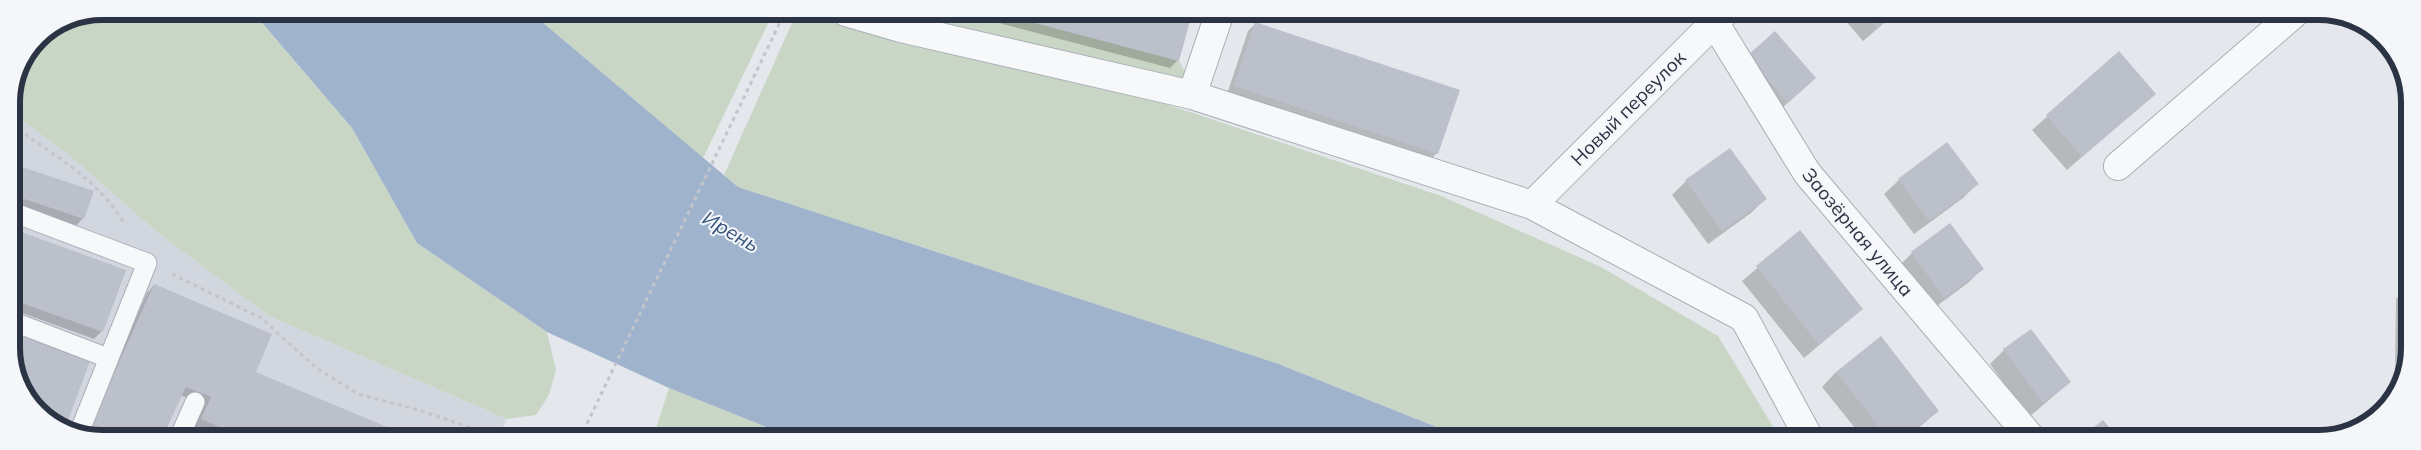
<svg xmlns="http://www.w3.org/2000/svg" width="2421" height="450" font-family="Mulish,sans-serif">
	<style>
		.built { fill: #d2d6de }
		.green { fill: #c9d6c5 }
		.water { fill: #9fb4cc }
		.shadow { fill: #0003 }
		.building { fill: #bbc0ca }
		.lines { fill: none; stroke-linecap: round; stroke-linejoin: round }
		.service-casing { stroke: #a9aeb7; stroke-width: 21 }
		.minor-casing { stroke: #a9aeb7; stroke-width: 30 }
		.path { stroke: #c2c5cb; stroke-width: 3; stroke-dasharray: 4 4; stroke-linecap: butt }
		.service { stroke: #f7f8fa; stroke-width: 19 }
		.minor { stroke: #f7f8fa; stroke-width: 28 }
		.labels { text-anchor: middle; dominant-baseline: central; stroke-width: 4; stroke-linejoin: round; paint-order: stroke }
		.street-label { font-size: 19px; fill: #2b3445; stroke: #f4f6f9 }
		.water-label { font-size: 20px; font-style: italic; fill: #34527a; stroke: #f4f6f9 }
		.rim { fill: none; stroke: #2b3445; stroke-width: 6 }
	</style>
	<rect width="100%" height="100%" fill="#e4e7ec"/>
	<!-- built -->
	<path class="built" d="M11,112L69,155L158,233L269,316L507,419L498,438H90L42,416L14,371Z"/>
	<!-- green -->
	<path class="green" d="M102,11H252L352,128L417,243L547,332L556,370L549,395L536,415L507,419L269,316L158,233L69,155L11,112C11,73 30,33 68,18C78,14 91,13 102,11Z
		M529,11H774L703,158Z
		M878,12H992L1179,61L1185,72L1180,83Z
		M796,14L1142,96L1441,196L1601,267L1718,336L1780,438H1464L1276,363L738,187L724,175Z
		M669,388L794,438H657V425Z"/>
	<!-- water -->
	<path class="water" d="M252,11H529L738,187L1276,363L1464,438H794L669,388L547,332L417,243L352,128Z"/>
	<!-- shadow -->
	<path class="shadow" d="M957,12H1150L1188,22L1178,60L1170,68Z
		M1838,12H1897L1863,41Z
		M2250,12H2269L2258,22Z
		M1256,23L1437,153L1429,161L1227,94L1248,31Z
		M2119,53L2154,94L2067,170L2032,130Z
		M1748,57L1815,78L1773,116Z
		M12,142L22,145L15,166L83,218L76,226L12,205Z
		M1947,143L1977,184L1963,198L1914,234L1884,194L1899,180Z
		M1686,181L1765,199L1751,213L1708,244L1672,195Z
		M13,230L124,270L102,331L94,339L14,310Z
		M1800,232L1862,309L1804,358L1742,281Z
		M1912,253L1982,269L1968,283L1930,311L1898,267Z
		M154,285L255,372L409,438H220L194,427L204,405L180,395L90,438L83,435L147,293Z
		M2409,285V360L2402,374H2395L2396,299Z
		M14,330L66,423L63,426L42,416L14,371Z
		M2031,331L2070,382L2029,417L1990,364L2004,350Z
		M1836,372L1938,411L1907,438H1863L1822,387Z"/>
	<!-- building -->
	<path class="building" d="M995,12H1155L1190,21L1179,61Z
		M1864,12H1896L1877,28Z
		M1255,22L1460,90L1438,154L1234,86Z
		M1775,31L1816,78L1788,103L1747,56Z
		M2119,51L2156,94L2082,157L2046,115Z
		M12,141L23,145L16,165L94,191L84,219L12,195Z
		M1947,142L1979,184L1929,221L1898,179Z
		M1730,148L1767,199L1722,231L1685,180Z
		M1950,223L1984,269L1944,298L1911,252Z
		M13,229L126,270L103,332L13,300Z
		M1800,230L1863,309L1819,345L1756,266Z
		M154,284L272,334L256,372L413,438H245L201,419L211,397L186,387L162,438H90L86,436Z
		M14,328L92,356L67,423L41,414L14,371Z
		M2031,329L2071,382L2043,403L2003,349Z
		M1881,336L1939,411L1905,438H1888L1836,372Z
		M2103,420L2119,439L2080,438Z"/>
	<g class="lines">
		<defs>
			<path id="service" d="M12,212L147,263L79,433
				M14,322L108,358
				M179,438L195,402"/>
			<path id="minor" d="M846,12L901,28L1192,95L1532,205L1744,318L1809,438
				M1704,12L1714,22L1807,173L2031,438
				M1192,95L1220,12
				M2118,166L2296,12
				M1532,205L1725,12"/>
		</defs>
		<!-- service casing -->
		<use href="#service" class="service-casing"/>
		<!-- minor casing -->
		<use href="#minor" class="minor-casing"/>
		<!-- path -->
		<path class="path" d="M12,125C52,154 98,179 124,223
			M172,274L261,318L315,367L358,394L418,410L502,438
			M580,438L785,12"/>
		<!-- service -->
		<use href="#service" class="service"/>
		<!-- minor -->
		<use href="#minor" class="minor"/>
	</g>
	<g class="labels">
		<!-- street labels -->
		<g class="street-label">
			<text transform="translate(1628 108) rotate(-45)">Новый переулок</text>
			<text transform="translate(1858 232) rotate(50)">Заозёрная улица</text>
		</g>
		<!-- water labels -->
		<g class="water-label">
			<text transform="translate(731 231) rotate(30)">Ирень</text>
		</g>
	</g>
	<!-- crop -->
	<path d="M0 0H2421V450H0ZM102 20H2319A82 82 0 0 1 2401 102V348A82 82 0 0 1 2319 430H102A82 82 0 0 1 20 348V102A82 82 0 0 1 102 20Z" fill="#f4f6f9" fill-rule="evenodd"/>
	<path class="rim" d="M102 20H2319A82 82 0 0 1 2401 102V348A82 82 0 0 1 2319 430H102A82 82 0 0 1 20 348V102A82 82 0 0 1 102 20Z"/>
</svg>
